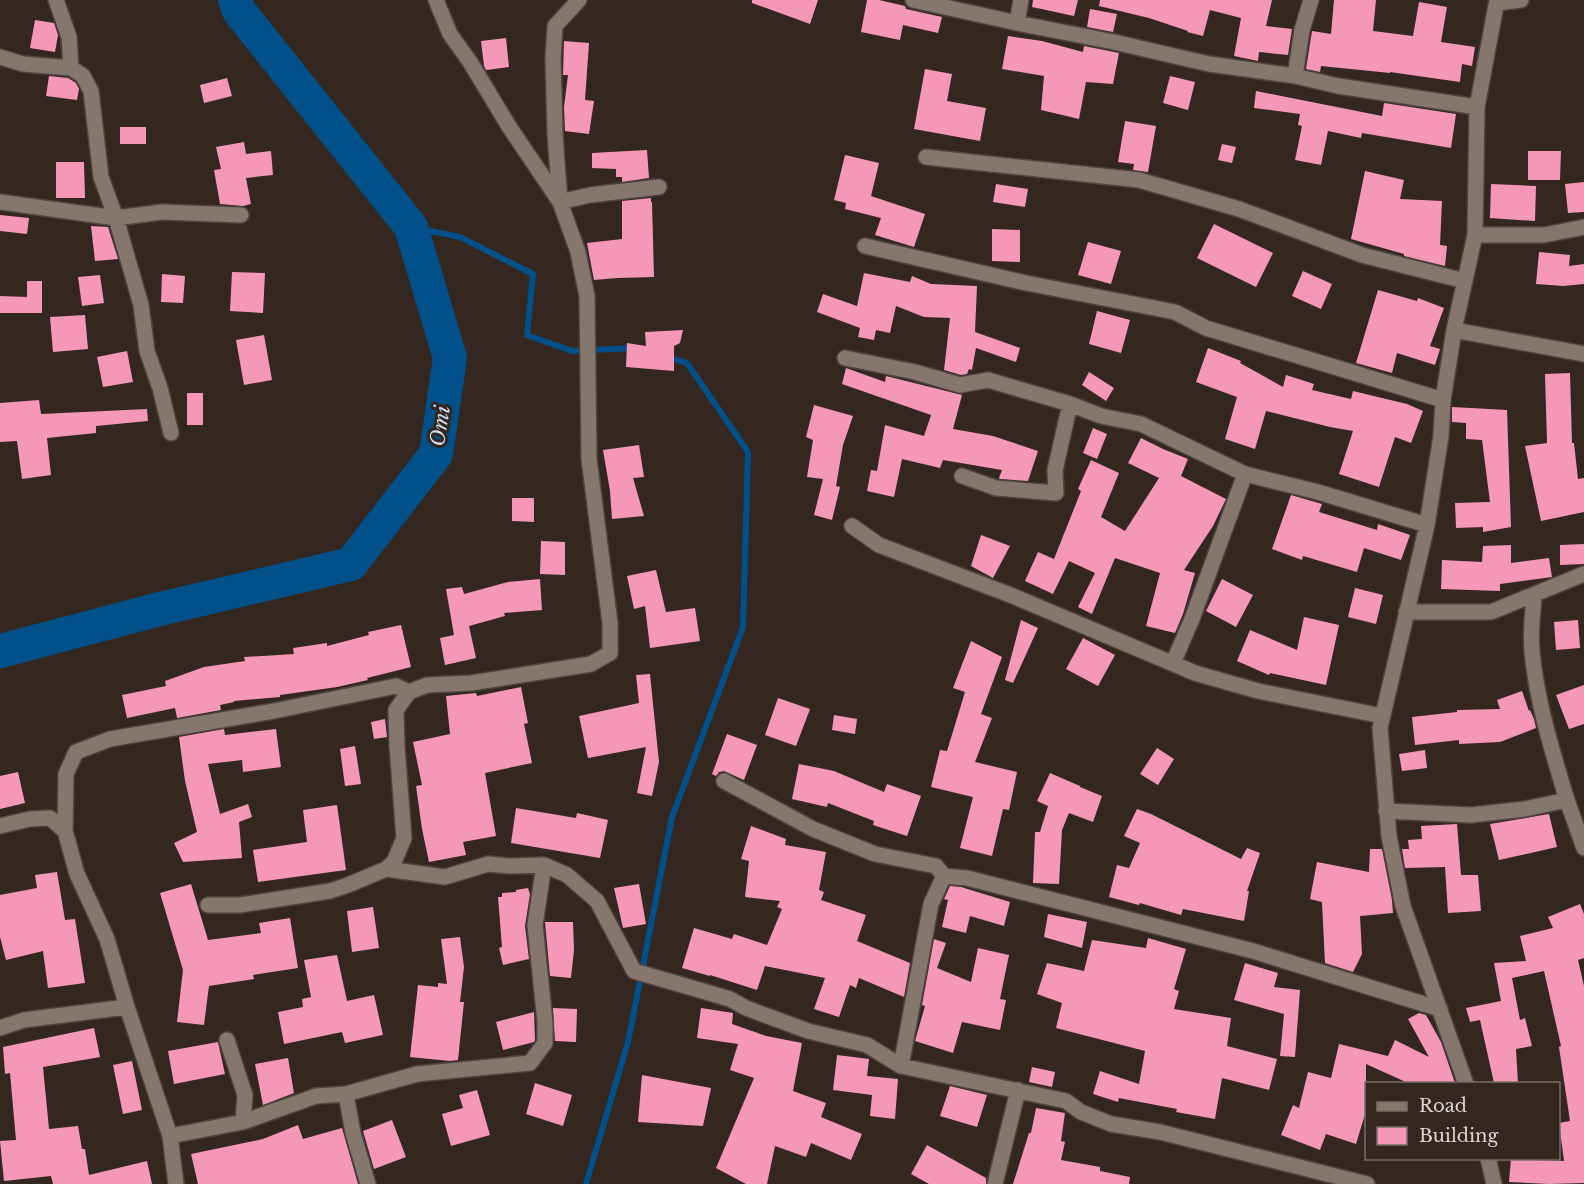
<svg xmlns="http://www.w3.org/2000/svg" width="1584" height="1184" font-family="'Libre Baskerville',serif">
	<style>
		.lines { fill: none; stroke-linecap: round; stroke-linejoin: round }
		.stream { stroke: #01508a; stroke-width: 6 }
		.river { stroke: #01508a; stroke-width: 34 }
		.building { fill: #f598b8 }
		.street-casing { stroke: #4e433e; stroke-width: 18 }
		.street { stroke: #85766e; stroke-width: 15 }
		.labels { text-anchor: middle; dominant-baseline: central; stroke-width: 6; stroke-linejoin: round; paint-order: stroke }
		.water-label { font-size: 20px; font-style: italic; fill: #cedff0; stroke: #342720 }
	</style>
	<rect width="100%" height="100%" fill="#342720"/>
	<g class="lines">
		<!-- stream -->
		<path class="stream" d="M411,227L460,237L533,274L527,335L572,351L634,348
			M586,1184L628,1042L672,817L743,627L748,452L687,363L667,357"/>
		<!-- river -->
		<path class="river" d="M0,651L160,609L351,564L436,454L450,358L411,227L239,11L235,0"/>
	</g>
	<!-- building -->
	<path class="building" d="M752,0H818L810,24L752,3Z
		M867,0H879L905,6L906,9L942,17L938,33L903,25L900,40L861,32Z
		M1033,0H1078L1074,16L1032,7Z
		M1100,0H1272L1266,26L1292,29L1288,55L1259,52L1258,61L1234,56L1241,18L1210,10L1203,36L1187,32L1188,31L1149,18L1099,6Z
		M1334,0H1376L1373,31L1413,36L1419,2L1447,7L1441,42L1475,47L1472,66L1462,64L1460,82L1390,72V73L1321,66L1320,72L1306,69L1312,31L1331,34Z
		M1090,9L1117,14L1113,32L1087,27Z
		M35,20L54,23L58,35L55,52L30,48Z
		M1008,36L1042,41L1083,52L1084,46L1119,53L1113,84L1086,82L1079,119L1041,110L1044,76L1002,69Z
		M506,38L509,67L486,70L484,66L481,41Z
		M564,41L589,43L585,100L594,101L589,134L565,131L564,107L568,75H563Z
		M925,69L952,74L947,101L986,108L980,141L914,129Z
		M49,76L68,78L76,83L79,89L77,100L46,96Z
		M1170,76L1195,82L1188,110L1163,103Z
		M227,78L232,96L204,103L200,85Z
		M1256,91L1382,116L1384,103L1456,114L1451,148L1362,133L1361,138L1328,131L1321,165L1295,160L1302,126L1298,125L1300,114L1254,108Z
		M1125,121L1156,126L1148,172L1133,170L1134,164L1118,162Z
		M120,127H146V144H120Z
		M244,142L246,154L271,151L273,175L246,178L251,204L243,206L220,204L214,170L221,169L216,147Z
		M1222,144L1236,147L1232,163L1218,160Z
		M647,150L649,178L622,182V177H616V169L592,168V153Z
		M1528,151H1561L1560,180H1528Z
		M845,155L879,163L871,196L925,214L914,247L875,235L881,218L845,209L846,203L834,200Z
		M56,162H84L85,198H56Z
		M1365,171L1404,180L1400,199L1442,201L1440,245L1447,246L1445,266L1404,256V254L1351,239Z
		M1584,182V212L1568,213L1565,184Z
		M996,184L1028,189L1025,207L993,202Z
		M1491,184L1536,186L1535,221L1490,218Z
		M651,198V202H652L654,277L617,278L594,280L587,243L622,239V201Z
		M0,215L29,218L27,234L0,231Z
		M1214,224L1273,253L1256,287L1197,258Z
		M91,226L108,227L118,259L95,261Z
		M992,229L1020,230V262L992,261Z
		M1088,242L1121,251L1111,284L1078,275Z
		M1539,252L1570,255L1569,266L1584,264V284L1563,286L1536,284Z
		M1303,271L1332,284L1321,309L1292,296Z
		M232,272L265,273L263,313L230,311Z
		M864,273L910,282L912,276L931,284L977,286L975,332L1020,348L1016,362L976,348L972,370L969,369L967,374L961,375L944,370L950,318L924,317L896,306L890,333L876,330L874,340L858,337L860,328L817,312L823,294L857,306Z
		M162,274L185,276L183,303L161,302Z
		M100,275L104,303L82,306L78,277Z
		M27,281H42V313H0V296L27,297Z
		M1378,290L1417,301L1418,298L1444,308L1430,346L1440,349L1435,365L1397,353L1392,373L1356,363Z
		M1097,311L1130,320L1121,353L1089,344Z
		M85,315L88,349L53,352L50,317Z
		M683,330L680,343L674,346V371L626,367L627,343L646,346L645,332Z
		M264,335L272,380L244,385L236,340Z
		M1208,348L1241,361L1240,363L1283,387L1286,375L1314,384L1312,390L1351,399L1353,391L1407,404L1423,411L1411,443L1395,437L1379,487L1339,474L1353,431L1330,427L1266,411L1255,449L1225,439L1237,397L1196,382Z
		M127,351L133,382L103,387L97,357Z
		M846,368L885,382L886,376L962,395L953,429L993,436L1038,451L1028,481L1000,479L999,478L1002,470L943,460L940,468L902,459L894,497L867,491L871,470L877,471L885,425L924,436L931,415L842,384Z
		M1089,372L1114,388L1106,401L1082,385Z
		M1570,373L1572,443H1574L1578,479L1584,478V512L1541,521L1525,446L1547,443L1545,374Z
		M187,393H203V425H187Z
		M39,400L41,414L147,409L148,421L96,426V433L47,438L51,475L22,479L17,441L0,442V403Z
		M814,405L853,416L843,445L836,486L840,487L832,520L814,515L823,479L807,477L813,440L806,437Z
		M1452,407L1507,410L1511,527L1483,532V527L1456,528L1455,503L1490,502L1482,440L1466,439V423L1452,422Z
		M1093,428L1107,434L1097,459L1083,453Z
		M1141,438L1163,449L1188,459L1181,476L1226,499L1213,526L1184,570L1195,573L1183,614L1175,633L1146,626L1160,573L1115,558L1092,614L1078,607L1095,573L1069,561L1053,594L1025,581L1038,552L1054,559L1081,491L1078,489L1091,460L1119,473L1101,517L1125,531L1159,478L1128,463Z
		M639,445L644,477L633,478L644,516L612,519L610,491L603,450Z
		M1291,495L1322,504L1319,512L1377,530L1378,524L1410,535L1401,560L1364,548L1357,572L1303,556L1302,560L1272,549Z
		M512,498H534V522L512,521Z
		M981,535L1010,546L993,578L971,566Z
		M541,541L565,542V575L540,574Z
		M1584,544V564L1560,565V545Z
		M1511,545V563L1549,558L1552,577L1500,584V591L1441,589L1442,560L1482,562L1483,546Z
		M656,570L666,612L695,608L700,641L650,648L645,606L634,609L627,576Z
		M540,579L542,610L504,613L505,616L469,626L476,658L445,665L440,638L454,635L446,589L462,587L464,594L508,582Z
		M1222,579L1253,595L1236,627L1206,611Z
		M1355,588L1383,595L1376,624L1348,617Z
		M1304,617L1339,625L1326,685L1270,673L1269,675L1237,661L1250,630L1297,650Z
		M1021,620L1038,628L1013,683L1005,680Z
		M1578,620L1580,648L1556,650L1554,622Z
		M401,625L411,667L367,678L368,680L337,687L280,695V697L234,701V702L220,705L221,710L177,718L175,708L127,718L122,695L166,686L165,681L204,667L245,661L244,657L294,654L293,648L327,643V646L369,635L368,632Z
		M1083,638L1115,655L1098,686L1066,669Z
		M971,641L1002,657L981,714L992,718L975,762L1017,772L1009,810L1003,809L992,856L960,848L973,797L931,787L940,750L947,751L965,692L953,688Z
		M650,674L659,762L652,796L637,793L646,747L588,758L579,716L639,703L636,675Z
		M1584,685V724L1569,729L1556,695Z
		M521,687L528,723L524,724L532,763L485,773L496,836L463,842L466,855L429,862L422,829L416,786L422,785L413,742L450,734L446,696L476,693L477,696Z
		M1522,691L1529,711L1530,710L1534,719L1536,728L1500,742L1459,744V740L1415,745L1412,717L1457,712V710L1500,709L1497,700Z
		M778,698L810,709L796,746L765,735Z
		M834,715L857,719L855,734L832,730Z
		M385,719L387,737L374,739L371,722Z
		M224,729L225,735L276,729L281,767L243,772L242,760L208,764L220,814L248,804L252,817L239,822L242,858L183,862L174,843L197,832L185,781L179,737Z
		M727,734L757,745L744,780L724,771L719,772L716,776L712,774Z
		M355,746L361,784L345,786L340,749Z
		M1157,748L1174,759L1158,785L1140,774Z
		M1425,750L1427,768L1402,771L1399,754Z
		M799,764L834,771L884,792L887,784L921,796L907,836L873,825L874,821L828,803L827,807L792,799Z
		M18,772L25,803L0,809V776Z
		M1050,773L1080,786V787L1102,796L1093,822L1069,813L1062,830L1059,884L1033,883L1035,832H1040L1048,806L1037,801Z
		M337,805L346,870L258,882L253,850L307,842L303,810Z
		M516,808L576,818L577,813L608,820L600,858L511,843Z
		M1137,809L1151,814L1241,859L1247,848L1260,853L1247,891H1249L1244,921L1183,909L1181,915L1140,903L1139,905L1109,897L1117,865L1129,868L1140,843L1124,836Z
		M1549,814L1557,847L1499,860L1490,824Z
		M1457,824L1461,875H1478L1481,911L1448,913L1445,867L1405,868L1402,849H1409L1408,840L1422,839L1421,826Z
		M751,826L786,839L785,845L826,852L819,890L824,892L821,900L866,915L857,941L910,963L904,997L859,978L856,988L850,985L839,1017L814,1009L825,978L765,966L757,990L710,975V976L682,968L694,928L732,939L734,934L767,945L782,909L777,907L780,901L745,897L749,861L741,859Z
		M1370,849H1382L1392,900L1393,913L1360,916L1362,954L1353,972L1325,963L1322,902L1310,899L1317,862L1369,872Z
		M57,872L65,920L75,919L85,983L48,988L43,951L6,960L0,937V895L37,888L35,875Z
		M191,884L208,940L261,933L259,923L290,918L298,968L253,975L254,979L209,986L204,1025L177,1022L183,970L160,893Z
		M639,884L646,924L623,928L614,888Z
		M950,886L961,887L1010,902L1004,926L970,916L966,933L942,927L948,900L944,899Z
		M528,888L530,894L525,926L529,959L503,965L499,948L502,947L498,897H502V893L516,892V890Z
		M1580,904L1584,914V958L1578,960L1584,986V1183L1549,1184L1509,1182L1511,1159L1564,1161L1559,1123L1570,1121L1559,1047L1561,1046L1544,971L1512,978L1520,1020L1525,1018L1532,1046L1516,1049L1518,1083H1494L1480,1020L1470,1022L1466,1008L1501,1001L1494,963L1526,961L1520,936L1553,928L1548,917Z
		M373,907L379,948L352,952L347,911Z
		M1048,914L1087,922L1082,948L1044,937Z
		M545,922H573L574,950L571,978L550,976Z
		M460,937L464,967L460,1002H464L458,1060L450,1061L410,1057L418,985L438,987V983L447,984L441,939Z
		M1148,938L1186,949L1174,989L1179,991L1174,1009L1231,1018L1227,1046L1277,1059L1269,1090L1222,1078L1215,1119L1176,1112L1177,1109L1119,1098L1118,1102L1093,1094L1100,1071L1139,1084L1145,1051L1056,1028L1062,1003L1037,994L1047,963L1084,971L1092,940L1146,948Z
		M934,939L946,943L937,968L971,982L978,948L1009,955L1000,999L1006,1000L1000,1030L962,1022L953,1053L915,1041L925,1006L922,1005Z
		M337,955L347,1001L374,995L383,1035L345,1043L342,1032L284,1044L278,1012L303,1007L302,999L311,997L304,960Z
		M1245,963L1278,973L1274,987L1300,990L1295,1057L1280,1056L1284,1014L1234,1000Z
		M553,1008L577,1009L576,1042L555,1041Z
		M701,1008L733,1013L732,1024L766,1036L802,1043L793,1091L826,1103L821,1117L862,1134L851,1160L811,1143L806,1157L775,1146L767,1184H746L716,1168L754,1078L730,1070L738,1044L697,1038Z
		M534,1012L535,1040L534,1042L503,1050L496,1022Z
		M1419,1013L1426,1015L1441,1042L1455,1083H1408L1366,1064V1111L1356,1144L1326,1134L1320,1150L1281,1135L1293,1105L1299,1108L1308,1072L1331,1078L1339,1044L1388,1056L1395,1040L1429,1057L1408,1019Z
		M94,1028L100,1057L43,1067L49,1129L78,1126L82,1149H85L89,1175L147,1161L152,1184H53L51,1176L4,1181L0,1141L16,1140L10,1073L5,1074L3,1047Z
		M218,1042L225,1074L174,1084L168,1051Z
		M837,1055L869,1059L867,1076L898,1079L895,1119L870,1116L872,1095L833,1090Z
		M288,1058L294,1093L263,1105L255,1064Z
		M132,1061L142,1110L123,1114L113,1065Z
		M1032,1067L1055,1072L1052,1087L1029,1082Z
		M642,1075L711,1088L703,1126L638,1122Z
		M535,1083L572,1095L563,1126L526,1114Z
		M950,1086L987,1095L977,1127L940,1116Z
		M477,1090L490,1135L451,1146L442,1114L463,1108L459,1095Z
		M1036,1108L1065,1113L1061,1141L1065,1142L1061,1160L1100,1167V1171L1130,1177L1129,1184H1013L1029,1133H1031Z
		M392,1120L406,1157L374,1169L363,1131Z
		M298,1125L303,1139L342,1128L358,1184H198L191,1154L263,1139Z
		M927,1145L986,1178V1184H929L911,1174Z"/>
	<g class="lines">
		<defs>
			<path id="street" d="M56,0L69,37L71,68
				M579,0L555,26L553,59L555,134L560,202L590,195L659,187
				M913,0L1017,23L1114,42L1209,64L1295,76L1338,86L1477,107
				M1497,3L1521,0
				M1017,23L1021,0
				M0,57L23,64L71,68L83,76L91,91L101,177L116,218L141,305L147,351L160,388L171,433
				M1295,76L1302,30L1311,0
				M926,157L1139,180L1239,209L1362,255L1465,281
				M0,202L116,218L162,212L241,215
				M1475,235H1544L1584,227
				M865,246L1026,283L1175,312L1206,328L1443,400
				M1454,330L1584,354
				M845,358L915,372L960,385L988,380L1070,404L1101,416L1141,424L1245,474L1318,492L1427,525
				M962,476L996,488L1056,493L1055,470L1070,404
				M852,526L879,545L1013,596L1195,673L1258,691L1382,716
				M1534,596C1533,614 1530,633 1532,651C1536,699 1553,754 1567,800
				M1406,612H1491L1584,574
				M1173,663L1192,619L1245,474
				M724,781L813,829L875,854L936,866L944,876L967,878L1253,951L1440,1009
				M1386,811L1471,815L1525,809L1567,800L1584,848
				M0,826L30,819L50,818L65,831L77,874L107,939L127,1007
				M65,831L66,774L76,752L110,739L274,711L396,686L409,692
				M386,869L394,862L404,838L397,746L396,710L409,692L427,685L471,683L591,664L610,653V623L589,459L587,296L578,252L560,202L510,128L470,62L450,34L436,0
				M208,905H240L330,891L348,885L386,869L445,877L488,864L510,866L544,865L567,875L597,901L634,971L730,999L746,1008L808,1031L867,1045L901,1066L1066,1101L1081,1112L1111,1124L1160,1132L1367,1184
				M0,1028L24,1020L127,1007L170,1136L176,1184
				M227,1040L245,1095L243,1122
				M901,1066L931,904L944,876
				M1466,1084L1403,906L1389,836L1380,728L1427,525L1441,436L1443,400L1454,330L1475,235L1477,107L1497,0
				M346,1094L353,1133L368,1184
				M170,1136L243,1122L316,1096L346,1094L417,1074L530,1063L545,1043V1022L535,925L544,865
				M1488,1158L1494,1184
				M995,1184L1018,1090"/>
		</defs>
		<!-- street casing -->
		<use href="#street" class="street-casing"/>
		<!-- street -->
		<use href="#street" class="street"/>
	</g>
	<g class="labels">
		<!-- water labels -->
		<g class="water-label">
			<text transform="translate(440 426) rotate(-81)">Omi</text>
		</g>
	</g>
	<!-- legend -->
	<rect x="1365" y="1082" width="195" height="78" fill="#342720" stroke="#786d67" stroke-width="1.5"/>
	<rect x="1377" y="1102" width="30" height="9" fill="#85766e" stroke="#786d67" stroke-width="1.5"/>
	<text x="1419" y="1112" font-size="18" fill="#dfd6d2">Road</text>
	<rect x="1377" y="1127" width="30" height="18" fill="#f598b8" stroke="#786d67" stroke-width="1.5"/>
	<text x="1419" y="1142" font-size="18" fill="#dfd6d2">Building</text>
</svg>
